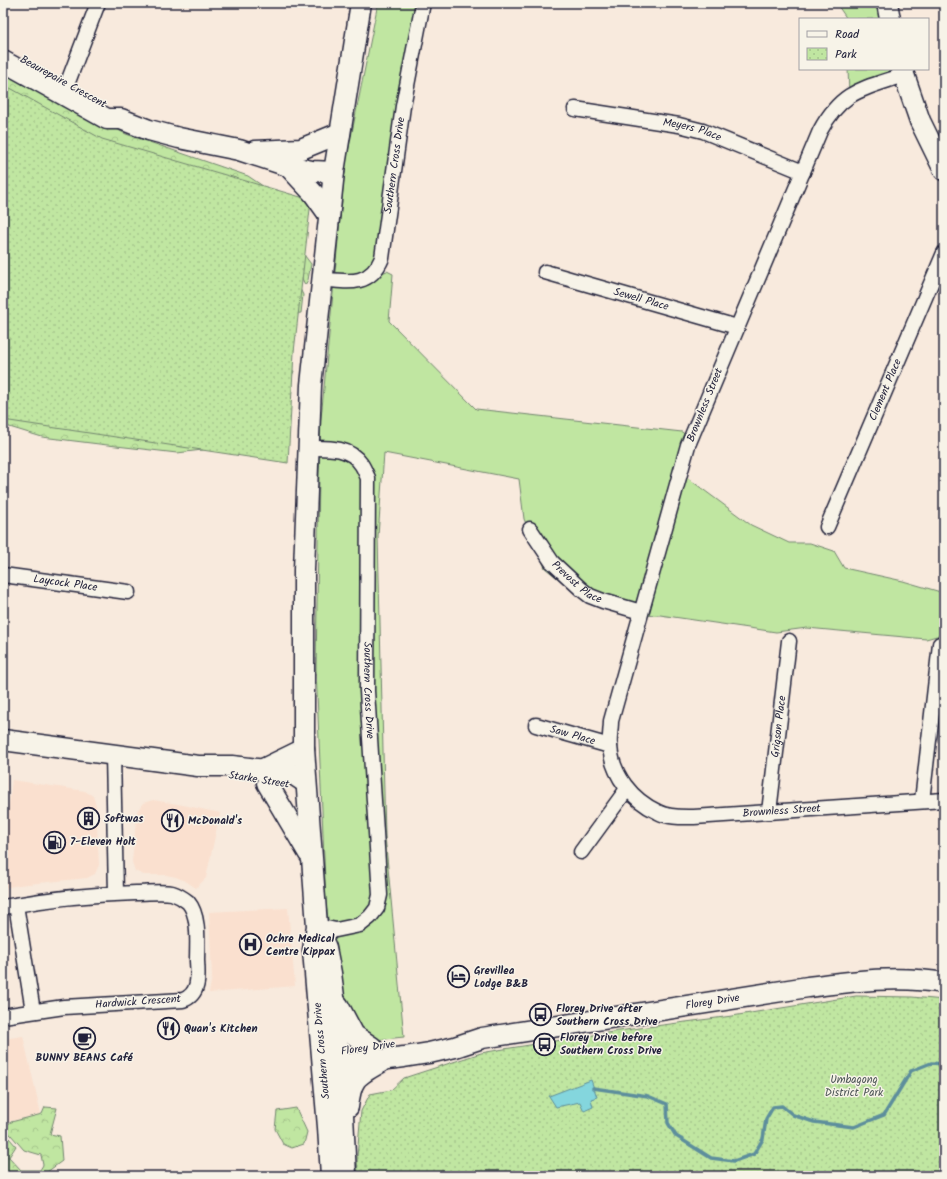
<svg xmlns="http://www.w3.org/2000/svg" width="947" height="1179" font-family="Kalam,sans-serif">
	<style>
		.built { fill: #fae0cf }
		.green { fill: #c0e6a1; stroke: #71846e }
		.forest { fill: url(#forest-crowns); stroke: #71846e }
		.park { fill: url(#park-dots); stroke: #71846e }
		.water { fill: #84d6dd; stroke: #5d8e9c }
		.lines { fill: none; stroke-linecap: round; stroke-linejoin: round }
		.stream { stroke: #5d8e9c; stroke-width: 3.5 }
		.street-casing { stroke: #22223b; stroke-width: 17 }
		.secondary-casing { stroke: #22223b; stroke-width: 23 }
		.street { stroke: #f7f3e8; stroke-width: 14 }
		.secondary { stroke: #f7f3e8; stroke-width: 20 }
		.labels { text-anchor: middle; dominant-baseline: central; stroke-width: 3; stroke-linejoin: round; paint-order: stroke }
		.street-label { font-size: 11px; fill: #22223b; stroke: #f7f3e8 }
		.poi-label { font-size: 11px; font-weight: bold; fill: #22223b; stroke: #f7f3e8; text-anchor: start }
		.park-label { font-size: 11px; fill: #4a5354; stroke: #f7f3e8 }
	</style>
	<defs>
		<pattern id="forest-crowns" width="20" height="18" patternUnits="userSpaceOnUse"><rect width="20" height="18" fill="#c0e6a1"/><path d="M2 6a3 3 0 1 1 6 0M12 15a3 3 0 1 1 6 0" fill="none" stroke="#a5c58c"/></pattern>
		<pattern id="park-dots" width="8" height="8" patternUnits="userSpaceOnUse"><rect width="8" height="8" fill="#c0e6a1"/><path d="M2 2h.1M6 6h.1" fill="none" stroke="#a5c58c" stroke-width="1.8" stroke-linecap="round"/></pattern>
	</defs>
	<rect width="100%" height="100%" fill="#f8eadd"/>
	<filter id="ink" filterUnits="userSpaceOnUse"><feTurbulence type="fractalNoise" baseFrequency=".025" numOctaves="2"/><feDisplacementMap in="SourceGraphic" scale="8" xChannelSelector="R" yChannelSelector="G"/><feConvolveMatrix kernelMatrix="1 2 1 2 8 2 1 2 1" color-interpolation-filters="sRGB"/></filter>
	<g filter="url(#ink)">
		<!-- built -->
		<path class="built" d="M12,780L85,791L93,796L96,805L99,865L95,874L87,878L19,885L3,888V819L7,818Z
			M153,800L183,805L220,813L206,878L196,888L187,882L176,877L166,875H144L135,871L132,862L137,811L143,803Z
			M288,908L295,986L209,993L212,977L209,912Z
			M23,1036L41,1114L3,1123V1039Z"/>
		<!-- green -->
		<path class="green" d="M378,3H423L385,245L362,280L387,271L393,274L389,321L476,409L682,432L696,444L685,476L751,525L789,543H810L834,551L844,568L903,581L944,593V634L926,639L807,628L776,632L660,615L637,616L583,599L545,568L524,519L519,479L384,453L378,536L385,836L404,1037L375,1040L357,1026L338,984L326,905L316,669L319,477L321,419L345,167Z
			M836,3H892L895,19H846L845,16Z
			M848,69H903L849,93Z"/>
		<!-- forest -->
		<path class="forest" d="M3,72L126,134L248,176L291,205L292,239L311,264L308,280L305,285L297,267L296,280L303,295L301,313L283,315L3,105Z
			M269,361L294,371L284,396L211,449L177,453L99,444L42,437L3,425V402Z
			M45,1107L57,1108L50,1134L60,1136L62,1161L47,1172L48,1176H3V1139L9,1138L16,1146L9,1157L21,1170H40L43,1165L41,1155L24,1150L4,1127L11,1122L42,1114Z
			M296,1108L307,1132L304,1144L292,1148L283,1144L275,1129L277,1111Z"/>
		<!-- park -->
		<path class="park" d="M3,84L102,139L311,200L294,352L288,463L3,420Z
			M856,996L912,997L944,1000V1176H358L357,1157L361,1111L370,1094L391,1090L404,1078L413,1075L481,1053L504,1049L632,1029L732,1016Z"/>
		<!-- water -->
		<path class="water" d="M591,1080L597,1097L591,1099L593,1107L584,1111L580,1102L556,1107L549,1096Z"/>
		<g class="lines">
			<!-- stream -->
			<path class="stream" d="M593,1088L648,1096L667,1104L668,1123L676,1136L711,1158L734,1161L754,1154L763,1139L766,1119L773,1107L782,1106L793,1115L814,1122L854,1127L884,1115L911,1071L931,1063L944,1064"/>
			<defs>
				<g id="street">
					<path id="s1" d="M904,75C863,89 842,90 820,131L688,445L611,721C611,729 609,738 610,746C612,775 632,800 658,812C669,818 683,817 694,817L944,800"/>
					<path d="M63,95L98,3"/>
					<path id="s2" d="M575,109L679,125L703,131L803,172"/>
					<path id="s3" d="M545,272L737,327"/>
					<path id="s4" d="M322,279C348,282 370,287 382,258L403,106L423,3"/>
					<path id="s5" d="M308,448C327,448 349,446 361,464C364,468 366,474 368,478L367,691L380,895L377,908L370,917L360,925L336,930L317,926"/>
					<path id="s6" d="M827,527L944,253"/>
					<path id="s7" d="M530,529L552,562L581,589L590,596L603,601L641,612"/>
					<path id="s8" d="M3,575L128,592"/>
					<path id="s9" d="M536,725L610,746"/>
					<path d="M113,755L116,893"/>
					<path d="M922,801L940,644"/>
					<path id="s10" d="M769,812L789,641"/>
					<path d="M581,852L627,789"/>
					<path d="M16,905L33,1011"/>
					<path d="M3,907C47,899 91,894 136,893C148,893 161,891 172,893C178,895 183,898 188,902C200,916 197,943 197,961C198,976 200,994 183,1000L64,1007L3,1016"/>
				</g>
				<g id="secondary">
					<path d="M887,3L890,19"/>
					<path d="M3,61L107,119H121L149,130L179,138L239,150L288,166L312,171L334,172"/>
					<path d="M902,69L920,121L944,170"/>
					<path d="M255,151L301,149L340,133"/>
					<path d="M288,166L314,194L329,215"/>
					<path d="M3,740L198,766H232L291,773L306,783"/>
					<path d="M263,769L304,749"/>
					<path d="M267,783L309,854"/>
					<path d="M320,933L326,948L331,973L334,997L342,1095L346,1176"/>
					<path d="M338,1005L354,1035L372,1047"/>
					<path id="s11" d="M323,1060L339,1065L404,1057L429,1053L455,1047L482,1038L808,987C853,981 899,975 944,983"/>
					<path d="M348,1107C351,1078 356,1076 381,1062"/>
					<path d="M331,1176L328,1127L313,950L317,926L304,749V570L311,385L334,172L361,3"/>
				</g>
			</defs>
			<!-- street casing -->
			<use href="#street" class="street-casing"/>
			<!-- secondary casing -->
			<use href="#secondary" class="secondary-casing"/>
			<!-- street -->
			<use href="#street" class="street"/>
			<!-- secondary -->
			<use href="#secondary" class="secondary"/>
		</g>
	</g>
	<!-- icons -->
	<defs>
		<symbol id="building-ring" viewBox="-11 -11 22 22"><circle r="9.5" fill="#f7f3e8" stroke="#22223b" stroke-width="1.5"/><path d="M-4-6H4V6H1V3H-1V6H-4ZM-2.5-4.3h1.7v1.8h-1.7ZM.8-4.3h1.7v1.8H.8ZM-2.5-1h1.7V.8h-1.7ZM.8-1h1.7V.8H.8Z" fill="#22223b"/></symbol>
		<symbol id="restaurant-ring" viewBox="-11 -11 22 22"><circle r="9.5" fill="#f7f3e8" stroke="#22223b" stroke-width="1.5"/><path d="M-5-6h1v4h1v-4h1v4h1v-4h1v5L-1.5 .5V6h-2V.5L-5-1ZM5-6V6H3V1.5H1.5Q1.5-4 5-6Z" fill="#22223b"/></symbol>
		<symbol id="fuel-ring" viewBox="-11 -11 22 22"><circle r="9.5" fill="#f7f3e8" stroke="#22223b" stroke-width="1.5"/><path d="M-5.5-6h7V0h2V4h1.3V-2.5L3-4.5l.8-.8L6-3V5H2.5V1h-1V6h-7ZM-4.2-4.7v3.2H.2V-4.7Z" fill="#22223b"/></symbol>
		<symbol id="hospital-ring" viewBox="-11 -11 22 22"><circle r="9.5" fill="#f7f3e8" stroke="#22223b" stroke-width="1.5"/><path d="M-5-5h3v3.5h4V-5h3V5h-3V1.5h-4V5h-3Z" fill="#22223b"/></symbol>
		<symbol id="hotel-ring" viewBox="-11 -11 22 22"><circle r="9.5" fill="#f7f3e8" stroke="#22223b" stroke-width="1.5"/><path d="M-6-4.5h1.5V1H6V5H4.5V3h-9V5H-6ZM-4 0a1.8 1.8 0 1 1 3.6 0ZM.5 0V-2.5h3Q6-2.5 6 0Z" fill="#22223b"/></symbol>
		<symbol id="bus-ring" viewBox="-11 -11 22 22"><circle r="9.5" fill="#f7f3e8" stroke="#22223b" stroke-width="1.5"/><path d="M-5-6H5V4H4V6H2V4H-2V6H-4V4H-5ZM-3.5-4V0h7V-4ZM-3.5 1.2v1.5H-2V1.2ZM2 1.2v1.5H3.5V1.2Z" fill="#22223b"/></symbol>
		<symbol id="cafe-ring" viewBox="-11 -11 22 22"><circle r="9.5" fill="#f7f3e8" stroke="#22223b" stroke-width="1.5"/><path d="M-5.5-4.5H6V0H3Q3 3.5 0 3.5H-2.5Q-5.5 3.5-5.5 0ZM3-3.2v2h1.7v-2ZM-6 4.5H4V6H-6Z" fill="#22223b"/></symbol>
	</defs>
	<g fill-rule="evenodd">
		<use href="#building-ring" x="76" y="806" width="25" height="25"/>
		<use href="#restaurant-ring" x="160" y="808" width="25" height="25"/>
		<use href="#fuel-ring" x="42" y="830" width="25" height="25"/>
		<use href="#hospital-ring" x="238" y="932" width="25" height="25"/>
		<use href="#hotel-ring" x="446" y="964" width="25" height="25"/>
		<use href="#bus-ring" x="528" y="1002" width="25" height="25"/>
		<use href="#restaurant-ring" x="156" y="1016" width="25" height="25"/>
		<use href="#cafe-ring" x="72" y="1026" width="25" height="25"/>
		<use href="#bus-ring" x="532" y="1032" width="25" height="25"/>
	</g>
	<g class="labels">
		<!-- street labels -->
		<g class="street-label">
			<text transform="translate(63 82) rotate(29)">Beaurepaire Crescent</text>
			<text stroke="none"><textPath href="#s2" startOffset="119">Meyers Place</textPath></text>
			<text stroke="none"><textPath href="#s4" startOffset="164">Southern Cross Drive</textPath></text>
			<text stroke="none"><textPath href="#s3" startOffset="100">Sewell Place</textPath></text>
			<text stroke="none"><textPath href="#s6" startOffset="149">Clement Place</textPath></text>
			<text transform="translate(705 405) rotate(-68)">Brownless Street</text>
			<text stroke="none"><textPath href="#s7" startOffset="72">Prevost Place</textPath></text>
			<text stroke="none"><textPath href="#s8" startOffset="63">Laycock Place</textPath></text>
			<text stroke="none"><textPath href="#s5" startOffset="286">Southern Cross Drive</textPath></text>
			<text stroke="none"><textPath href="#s10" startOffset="86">Grigson Place</textPath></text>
			<text stroke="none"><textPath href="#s9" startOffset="38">Saw Place</textPath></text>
			<text transform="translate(259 780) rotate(9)">Starke Street</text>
			<text stroke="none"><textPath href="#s1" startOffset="967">Brownless Street</textPath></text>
			<text transform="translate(138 1002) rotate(-4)">Hardwick Crescent</text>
			<text stroke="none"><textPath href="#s11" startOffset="396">Florey Drive</textPath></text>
			<text transform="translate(368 1048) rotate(-8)">Florey Drive</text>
			<text transform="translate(322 1051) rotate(-95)">Southern Cross Drive</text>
		</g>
		<!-- poi labels -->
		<g class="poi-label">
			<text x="104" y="819">Softwas</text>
			<text x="188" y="821">McDonald's</text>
			<text x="70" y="842">7-Eleven Holt</text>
			<text x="266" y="939">Ochre Medical<tspan x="266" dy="13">Centre Kippax</tspan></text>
			<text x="474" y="971">Grevillea<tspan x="474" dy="13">Lodge B&amp;B</tspan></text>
			<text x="556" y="1009">Florey Drive after<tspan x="556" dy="13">Southern Cross Drive</tspan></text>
			<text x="184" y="1029">Quan's Kitchen</text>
			<text x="560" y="1038">Florey Drive before<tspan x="560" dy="13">Southern Cross Drive</tspan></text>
			<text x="84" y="1058" text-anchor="middle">BUNNY BEANS Café</text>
		</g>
		<!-- park labels -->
		<g class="park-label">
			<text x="854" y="1080">Umbagong<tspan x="854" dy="13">District Park</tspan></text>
		</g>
	</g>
	<!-- margin -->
	<rect width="947" height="1179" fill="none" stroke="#f7f3e8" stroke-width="16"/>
	<rect x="8" y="8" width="931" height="1163" fill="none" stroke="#22223b" stroke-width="1.5" filter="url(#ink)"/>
	<!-- legend -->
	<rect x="799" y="18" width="130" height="52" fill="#f7f3e8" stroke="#a29fa3"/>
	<rect x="807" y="31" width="20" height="6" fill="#f7f3e8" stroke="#a29fa3"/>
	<text x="835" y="38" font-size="12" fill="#22223b">Road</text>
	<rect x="807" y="48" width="20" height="12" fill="url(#park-dots)" stroke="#a29fa3"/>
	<text x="835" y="58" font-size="12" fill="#22223b">Park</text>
</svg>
